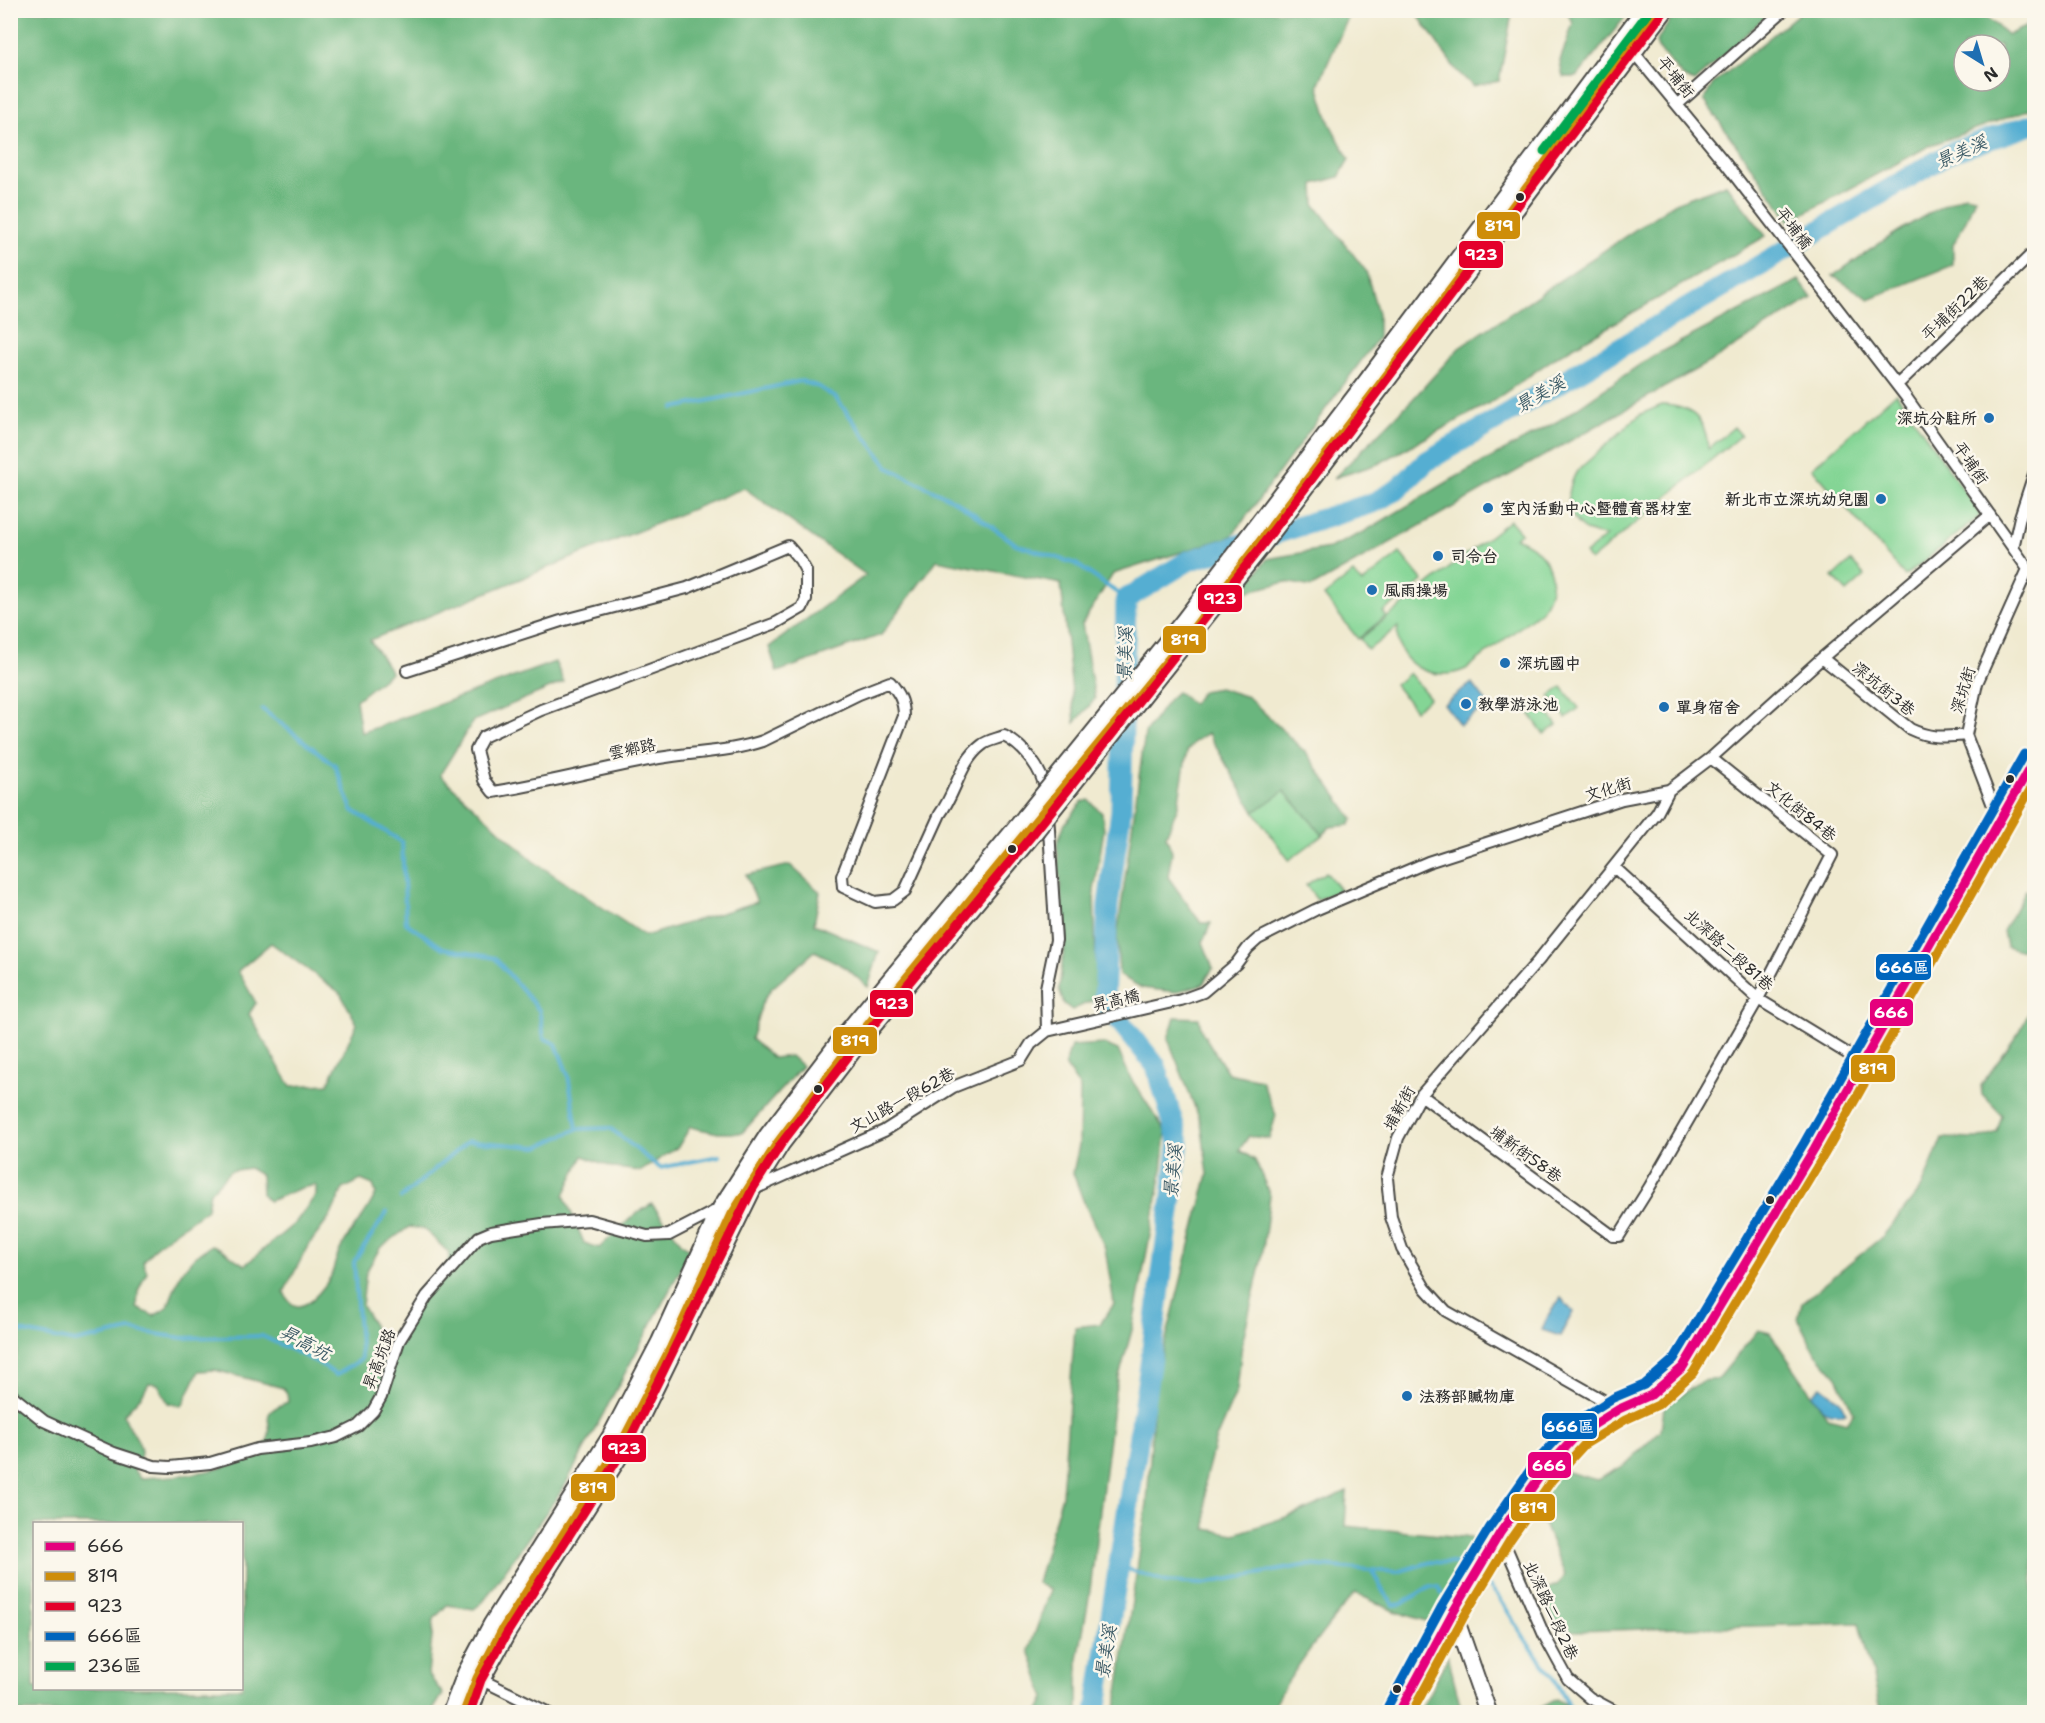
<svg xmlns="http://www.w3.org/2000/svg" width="2045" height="1723" font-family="'Shantell Sans','LXGW WenKai TC',sans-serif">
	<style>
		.green { fill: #84d595; stroke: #588060; stroke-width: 1.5 }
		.forest { fill: #6bb67e; stroke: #4b7054; stroke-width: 1.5; fill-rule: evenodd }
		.water { fill: #55aed2; stroke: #406c7e; stroke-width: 1.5 }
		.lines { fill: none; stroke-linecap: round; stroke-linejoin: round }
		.stream { stroke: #55aed2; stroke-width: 4 }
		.river { stroke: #55aed2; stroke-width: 21 }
		.minor-casing { stroke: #494844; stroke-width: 14 }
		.secondary-casing { stroke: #494844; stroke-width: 20 }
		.minor { stroke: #fff; stroke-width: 10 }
		.secondary { stroke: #fff; stroke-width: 16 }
		.secondary-bridge-casing { stroke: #494844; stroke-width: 20; stroke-linecap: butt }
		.secondary-bridge { stroke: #fff; stroke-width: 16 }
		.bus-1-casing { stroke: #fbf7ec; stroke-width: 14 }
		.bus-2-casing { stroke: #fbf7ec; stroke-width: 14 }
		.bus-3-casing { stroke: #fbf7ec; stroke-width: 14 }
		.bus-4-casing { stroke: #fbf7ec; stroke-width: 14 }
		.bus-5-casing { stroke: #fbf7ec; stroke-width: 14 }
		.bus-1 { stroke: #e5007d; stroke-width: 9 }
		.bus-2 { stroke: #ce8d09; stroke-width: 9 }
		.bus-3 { stroke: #e4002b; stroke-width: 9 }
		.bus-4 { stroke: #0065bd; stroke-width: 9 }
		.bus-5 { stroke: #00a651; stroke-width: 9 }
		.bus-dot { fill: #2b2b2b; stroke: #fbf7ec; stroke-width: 2 }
		.poi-dot { fill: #1f6fb2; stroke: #fbf7ec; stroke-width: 2 }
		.labels { text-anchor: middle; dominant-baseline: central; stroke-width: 5; stroke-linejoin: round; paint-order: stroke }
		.street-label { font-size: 16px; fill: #2b2b2b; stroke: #fbf7ec }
		.poi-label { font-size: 16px; font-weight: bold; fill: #2b2b2b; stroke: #fbf7ec; text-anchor: start }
		.water-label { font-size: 18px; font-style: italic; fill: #3a5965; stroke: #fbf7ec }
		.line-badge { stroke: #fbf7ec; stroke-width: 2 }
		.badge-label { font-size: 16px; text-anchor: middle; font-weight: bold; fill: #fff }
	</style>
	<rect width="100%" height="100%" fill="#fbf7ec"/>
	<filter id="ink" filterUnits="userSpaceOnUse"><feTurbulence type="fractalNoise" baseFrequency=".0167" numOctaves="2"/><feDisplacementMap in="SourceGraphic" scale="12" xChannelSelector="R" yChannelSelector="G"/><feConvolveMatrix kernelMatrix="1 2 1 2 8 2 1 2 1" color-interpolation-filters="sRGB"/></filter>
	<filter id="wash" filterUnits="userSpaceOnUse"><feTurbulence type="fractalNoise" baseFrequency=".008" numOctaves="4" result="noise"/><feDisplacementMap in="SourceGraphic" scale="24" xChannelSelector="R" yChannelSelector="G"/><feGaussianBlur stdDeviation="1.35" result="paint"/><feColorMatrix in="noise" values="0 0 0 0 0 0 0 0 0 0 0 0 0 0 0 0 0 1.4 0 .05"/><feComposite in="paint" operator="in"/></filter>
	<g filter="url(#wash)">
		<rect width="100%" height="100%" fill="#f0ead0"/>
		<!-- green -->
		<path class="green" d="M1896,393L1981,515L1905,576L1812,468Z
			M1662,405C1692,406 1706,419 1708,449L1734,427L1741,435L1590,561L1585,554L1607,536C1569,534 1560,500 1577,471L1641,414Z
			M1510,520L1521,533L1515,538C1548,550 1563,580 1541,611L1466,669C1435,684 1392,664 1398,627L1368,650L1360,639Z
			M1400,553L1423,581L1383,612L1386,616L1358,639L1324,596L1353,573L1362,583Z
			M1851,561L1865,576L1847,592L1833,577Z
			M1409,673L1430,698L1415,710L1395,685Z
			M1562,687L1579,708L1566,718L1550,696Z
			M1540,703L1557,725L1544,734L1528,712Z
			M1284,790L1323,835L1289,860L1254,812Z
			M1326,872L1340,890L1317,900L1306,885Z"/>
		<!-- forest -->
		<path class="forest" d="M1677,10L1765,11L1767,15L1694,82L1682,76L1658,48L1656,42Z
			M11,11H1351L1318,85L1330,124L1349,159L1339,177L1314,184L1315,205L1366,271L1378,313V338L1232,536L1113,574L1082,624L1095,699L1075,723L1061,584L937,560L881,635L777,672L769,647L866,575L744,488L370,640L391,672L356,700L361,733L555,662L564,682L473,721L440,775L533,861L645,936L757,902L746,875L790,865L820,892L814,924L879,952L868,987L845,967L815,951L771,989L762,1003L751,1039L773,1058L791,1056L802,1066L742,1133H718L690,1127L678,1147L641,1171L614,1168L583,1156L564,1195L584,1243L599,1248L635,1214L652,1204L682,1244L691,1250L564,1487L483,1602L474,1609L447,1605L434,1619L428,1674L443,1694L432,1712H11L10,1373L18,1350L11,1344ZM271,943L340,993L357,1024L328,1084L291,1086C275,1062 263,1038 249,1014L256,1003L238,971ZM249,1168L261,1175L262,1194L269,1201L301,1188L316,1185V1195L295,1223L245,1265C233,1259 225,1249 212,1245L196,1255L181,1273L167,1308L154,1316L137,1308L138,1291L147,1272L143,1262L157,1245L207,1209L210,1192L230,1171ZM361,1180L373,1185L376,1193C367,1215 349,1231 339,1252C335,1260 334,1270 330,1278C319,1295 296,1323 284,1292L308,1246L330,1217L343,1189ZM409,1227L424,1229L448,1252L449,1258L447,1264L427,1286L389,1352L384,1354L378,1343L372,1322L362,1306L366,1272L380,1248ZM215,1370L283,1388L287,1393L288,1402C253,1415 277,1422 267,1441C249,1472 173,1477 141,1478L134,1471C136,1466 140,1459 141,1453C141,1437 126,1428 124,1414L142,1395L149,1383L158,1384L168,1403L182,1406L199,1371ZM34,1524H242V1688H34Z
			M1415,11H1523L1512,14L1499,81L1473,86L1456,70Z
			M1566,11H1630L1577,77H1563L1560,61L1573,23Z
			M1802,11H1965L1985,16L2008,35L2027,26L2034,20V108L1931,145L1790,221L1704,100L1713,84ZM1964,45H2000V81H1964Z
			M1726,184L1766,236L1556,357L1493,401L1378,464L1334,478L1412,400L1459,348L1675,203Z
			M1965,195L1975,197L1968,216L1953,245V265L1869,299L1833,276C1875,246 1917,217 1965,195Z
			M1799,280L1812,298L1718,357L1312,587L1286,582L1241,593L1267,559L1329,548L1362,533L1449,481L1558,421L1651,357Z
			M1219,688L1248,697L1306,753L1353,819L1349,825L1330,827L1323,835L1284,791L1254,812L1208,733L1194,742L1187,751L1178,806L1166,836L1172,852L1168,877L1201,923H1211L1203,942L1213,968L1203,984L1175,992L1142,988L1119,975L1117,937L1145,733L1169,699L1177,692L1193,704L1202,691Z
			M1089,800L1102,813L1104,830L1094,891L1096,974L1094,1000L1072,1010L1064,1004L1059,989L1065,941L1057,844L1064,825L1082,802Z
			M2026,890L2034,892V945L2019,950L2006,946L2003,931Z
			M2034,1002V1712H1882L1859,1623L1575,1631L1557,1627L1542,1591L1557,1585L1565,1575L1544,1524L1530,1521L1538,1497L1560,1470L1597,1480L1625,1465L1661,1430L1664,1407L1702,1381L1718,1379L1758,1330L1770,1333L1828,1418L1847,1423L1854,1413L1837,1377L1814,1351L1798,1319L1802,1303L1883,1236L1922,1187L1942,1138L1978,1139L1997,1132L2002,1115L1982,1094L1981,1085L2020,1031Z
			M1175,1017L1199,1018L1202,1032L1228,1073L1261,1080L1276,1115L1269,1139L1249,1136L1239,1150L1255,1160L1270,1195L1262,1257L1242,1344L1237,1390L1215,1441L1205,1480L1206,1529L1235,1534L1298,1513L1347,1491L1345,1526L1482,1539L1437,1624L1397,1612L1355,1593C1323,1631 1293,1669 1270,1712H1116L1117,1699L1147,1503L1155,1382L1208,1174L1201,1123L1168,1039Z
			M1104,1044L1118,1050L1131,1079L1166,1132L1162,1172L1132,1330L1115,1391L1089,1598L1078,1659V1712H1038L1045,1698L1029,1650L1050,1590L1037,1583L1062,1495L1075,1327L1100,1324L1114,1304L1105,1248L1083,1200L1073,1173L1079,1145L1080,1088L1065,1065L1071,1046Z
			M1448,1656L1462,1712H1420Z
			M1556,1699L1579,1712H1532Z"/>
		<!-- water -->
		<path class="water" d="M1472,683L1488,704L1460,725L1444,704Z
			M1561,1298L1573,1312L1560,1336L1542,1330L1549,1314Z
			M1821,1386L1840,1401L1846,1413C1824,1415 1824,1411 1812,1395Z"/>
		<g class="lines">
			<!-- stream -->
			<path class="stream" d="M674,408L801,381L819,387L836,398L889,468L957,502L1016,544L1076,564L1126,599
				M262,709L335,765L352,810L402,842L406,923L443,948L495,958L539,1010L544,1038L556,1044L568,1075L577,1129
				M401,1198L468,1141L538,1147L577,1129L610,1128L660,1168L719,1156
				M10,1320L19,1331L75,1342L131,1330L182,1338L262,1336L319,1363L336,1375L361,1359L354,1262L387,1212
				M1119,1566L1166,1582L1202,1584L1307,1565L1397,1572L1431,1562L1469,1564
				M1372,1571L1384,1593L1394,1605L1402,1604L1430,1586L1438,1587L1442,1593
				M1484,1580L1498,1596L1529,1645L1554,1678L1572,1712"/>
			<!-- river -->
			<path class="river" d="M1096,1712L1150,1365L1179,1142L1156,1066L1104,1002L1108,905L1121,811L1126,599L1188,561L1373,503L1397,490L1427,461L1954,151L2034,124"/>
		</g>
	</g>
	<g filter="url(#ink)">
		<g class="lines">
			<defs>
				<path id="minor" d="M1631,49L1725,163L1906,397L2028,569L2034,573
					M1678,104L1784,10
					M1897,385L2034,252
					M2013,548L2020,517L2034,474
					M1822,658L1910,729C1931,739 1943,737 1966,735
					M407,671L561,621L687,588L788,546L800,560L806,571V600L802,608L776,623L541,710L483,737L476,750L484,780L493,792C549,783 604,768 659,758C694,752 730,752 763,741L859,694L890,682C899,693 904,701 904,716L842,876L843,887L875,902L893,900L905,891L940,814C956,793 960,761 982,745C988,740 997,739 1004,736C1024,746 1043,770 1046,793
					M1999,821L1966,735L1977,683L2028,569
					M1614,867L1758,999L1863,1063
					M1047,1031L1046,988L1056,940L1048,814
					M1421,1095L1613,1236H1619L1649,1188L1758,999L1832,855L1711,758
					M10,1394L44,1421L114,1453L154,1466L170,1467L210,1463L257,1449L311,1443L336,1437L358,1426L373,1411L381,1397L399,1341L427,1296L479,1237L491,1232L542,1224L589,1220L647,1236L669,1235L721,1208L752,1190L884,1131L953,1087L1021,1060L1031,1044L1047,1031L1181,1000L1203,992L1236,964L1248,948L1258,939L1315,910L1428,862L1622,799L1669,790L1711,758L1822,658L1990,515
					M1619,1409L1446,1311L1425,1288L1402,1249L1391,1217L1387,1178L1398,1138L1421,1095L1538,961L1657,813L1669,790
					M1500,1533L1544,1635L1568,1679L1590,1698L1616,1712
					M478,1678L547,1712"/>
				<path id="secondary" d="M1370,377L1644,10
					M1384,384L1665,10
					M1453,1612L1488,1712
					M451,1712L466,1673L492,1624L611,1436L660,1342L721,1208L768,1135L843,1037L1025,817
					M470,1712L481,1680L507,1633L629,1441L752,1190L781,1144L857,1045L1033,834
					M1399,1712L1453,1612L1500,1533L1543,1472L1576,1436L1619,1409L1651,1395L1683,1367L1814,1149L2034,760"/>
			</defs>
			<!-- minor casing -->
			<use href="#minor" class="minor-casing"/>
			<!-- secondary casing -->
			<use href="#secondary" class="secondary-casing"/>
			<!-- minor -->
			<use href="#minor" class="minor"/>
			<!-- secondary -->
			<use href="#secondary" class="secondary"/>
			<defs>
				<path id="secondary-bridge" d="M1025,817L1183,622L1370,377
					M1033,834L1260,548L1384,384"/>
			</defs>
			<!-- secondary-bridge casing -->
			<use href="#secondary-bridge" class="secondary-bridge-casing"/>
			<!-- secondary-bridge -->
			<use href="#secondary-bridge" class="secondary-bridge"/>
			<defs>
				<path id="bus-1" d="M1399,1712L1453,1612L1500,1533L1543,1472L1576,1436L1619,1409L1651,1395L1683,1367L1814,1149L2034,760"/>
				<path id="bus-2" d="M464,1712L477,1678L502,1630L622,1442L671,1347L732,1214L778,1142L852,1044L1193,629L1380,384L1654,17
					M1412,1712L1463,1618L1510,1540L1552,1480L1584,1445L1625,1420L1658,1405L1693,1373L1824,1155L2034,783"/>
				<path id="bus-3" d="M470,1712L481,1680L507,1633L629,1441L752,1190L781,1144L857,1045L1033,834L1260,548L1665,10"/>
				<path id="bus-4" d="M1388,1706L1442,1606L1490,1527L1534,1464L1569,1426L1613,1398L1644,1385L1674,1359L1804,1143L2024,754"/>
				<path id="bus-5" d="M1544,151L1650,10"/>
			</defs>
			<!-- bus-1 casing -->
			<use href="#bus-1" class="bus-1-casing"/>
			<!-- bus-2 casing -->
			<use href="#bus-2" class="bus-2-casing"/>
			<!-- bus-3 casing -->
			<use href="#bus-3" class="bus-3-casing"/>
			<!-- bus-4 casing -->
			<use href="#bus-4" class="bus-4-casing"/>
			<!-- bus-5 casing -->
			<use href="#bus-5" class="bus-5-casing"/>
			<!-- bus-1 -->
			<use href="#bus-1" class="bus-1"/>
			<!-- bus-2 -->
			<use href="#bus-2" class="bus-2"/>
			<!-- bus-3 -->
			<use href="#bus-3" class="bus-3"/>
			<!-- bus-4 -->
			<use href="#bus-4" class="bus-4"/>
			<!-- bus-5 -->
			<use href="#bus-5" class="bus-5"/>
		</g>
	</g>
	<!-- markers -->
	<g class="bus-dot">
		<circle cx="1520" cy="197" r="5"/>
		<circle cx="2010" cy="779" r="5"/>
		<circle cx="1012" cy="849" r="5"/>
		<circle cx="818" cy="1089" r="5"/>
		<circle cx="1770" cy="1200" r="5"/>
		<circle cx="1397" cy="1689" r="5"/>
	</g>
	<g class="poi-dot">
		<circle cx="1989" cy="418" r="6"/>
		<circle cx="1881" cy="499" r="6"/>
		<circle cx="1488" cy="508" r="6"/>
		<circle cx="1438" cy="556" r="6"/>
		<circle cx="1372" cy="590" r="6"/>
		<circle cx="1505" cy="663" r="6"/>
		<circle cx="1466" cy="704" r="6"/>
		<circle cx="1664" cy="707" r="6"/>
		<circle cx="1407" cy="1396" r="6"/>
	</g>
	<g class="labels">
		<!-- street labels -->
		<g class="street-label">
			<text transform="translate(1676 77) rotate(51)">平埔街</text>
			<text transform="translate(1794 228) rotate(52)">平埔橋</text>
			<text transform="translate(1955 308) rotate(-44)">平埔街22巷</text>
			<text transform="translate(1971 463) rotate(55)">平埔街</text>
			<text transform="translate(1884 689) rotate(39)">深坑街3巷</text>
			<text transform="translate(1963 690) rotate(-73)">深坑街</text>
			<text transform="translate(632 749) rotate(-12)">雲鄉路</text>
			<text transform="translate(1608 789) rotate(-16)">文化街</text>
			<text transform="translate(1801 811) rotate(39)">文化街84巷</text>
			<text transform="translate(1729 950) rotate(42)">北深路二段81巷</text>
			<text transform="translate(1116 1000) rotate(-13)">昇高橋</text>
			<text transform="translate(902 1100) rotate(-29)">文山路一段62巷</text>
			<text transform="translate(1399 1108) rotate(-61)">埔新街</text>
			<text transform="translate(1526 1154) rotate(36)">埔新街58巷</text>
			<text transform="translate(379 1359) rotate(-69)">昇高坑路</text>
			<text transform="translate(1551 1610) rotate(65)">北深路二段2巷</text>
		</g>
		<!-- poi labels -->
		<g class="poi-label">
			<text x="1977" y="418" text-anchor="end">深坑分駐所</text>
			<text x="1869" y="499" text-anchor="end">新北市立深坑幼兒園</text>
			<text x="1500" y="508">室內活動中心暨體育器材室</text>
			<text x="1450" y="556">司令台</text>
			<text x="1384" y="590">風雨操場</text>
			<text x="1517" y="663">深坑國中</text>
			<text x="1478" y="704">教學游泳池</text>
			<text x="1676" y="707">單身宿舍</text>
			<text x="1419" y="1396">法務部贓物庫</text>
		</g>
		<!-- water labels -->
		<g class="water-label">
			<text transform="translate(1961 152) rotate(-24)">景美溪</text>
			<text transform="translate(1540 394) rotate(-30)">景美溪</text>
			<text transform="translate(1125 654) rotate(-89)">景美溪</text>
			<text transform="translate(1173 1171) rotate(-85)">景美溪</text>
			<text transform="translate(305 1343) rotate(28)">昇高坑</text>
			<text transform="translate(1106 1652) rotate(-81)">景美溪</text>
		</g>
	</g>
	<g class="line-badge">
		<rect x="1476" y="211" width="45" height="29" rx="6" fill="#ce8d09"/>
		<rect x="1458" y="240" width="46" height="29" rx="6" fill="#e4002b"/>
		<rect x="1197" y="584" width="46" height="29" rx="6" fill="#e4002b"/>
		<rect x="1162" y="625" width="45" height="29" rx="6" fill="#ce8d09"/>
		<rect x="1875" y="953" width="57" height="28" rx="6" fill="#0065bd"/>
		<rect x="869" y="989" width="45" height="29" rx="6" fill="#e4002b"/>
		<rect x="1869" y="998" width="45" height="29" rx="6" fill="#e5007d"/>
		<rect x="832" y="1026" width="46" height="29" rx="6" fill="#ce8d09"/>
		<rect x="1850" y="1054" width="46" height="29" rx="6" fill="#ce8d09"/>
		<rect x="1541" y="1412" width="57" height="28" rx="6" fill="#0065bd"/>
		<rect x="601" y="1434" width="46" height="29" rx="6" fill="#e4002b"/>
		<rect x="1527" y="1451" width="45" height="28" rx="6" fill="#e5007d"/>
		<rect x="570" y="1473" width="46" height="29" rx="6" fill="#ce8d09"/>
		<rect x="1510" y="1493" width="46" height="29" rx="6" fill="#ce8d09"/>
	</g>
	<g class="badge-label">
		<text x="1499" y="231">819</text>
		<text x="1481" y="260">923</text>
		<text x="1220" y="604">923</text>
		<text x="1185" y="645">819</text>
		<text x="1904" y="973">666區</text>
		<text x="892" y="1009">923</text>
		<text x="1891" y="1018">666</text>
		<text x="855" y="1046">819</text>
		<text x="1873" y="1074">819</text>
		<text x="1569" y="1432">666區</text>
		<text x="624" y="1454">923</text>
		<text x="1549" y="1471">666</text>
		<text x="593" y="1493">819</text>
		<text x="1533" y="1513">819</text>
	</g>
	<!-- margin -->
	<rect width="2045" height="1723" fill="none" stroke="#fbf7ec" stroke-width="36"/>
	<!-- legend -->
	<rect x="33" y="1522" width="210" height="168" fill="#fbf7ec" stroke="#a8a59f" stroke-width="1.5"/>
	<rect x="45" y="1542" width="30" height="9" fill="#e5007d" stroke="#a8a59f" stroke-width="1.5"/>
	<text x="87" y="1552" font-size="18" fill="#2b2b2b">666</text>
	<rect x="45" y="1572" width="30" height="9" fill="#ce8d09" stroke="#a8a59f" stroke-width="1.5"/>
	<text x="87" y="1582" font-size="18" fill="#2b2b2b">819</text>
	<rect x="45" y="1602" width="30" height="9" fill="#e4002b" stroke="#a8a59f" stroke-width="1.5"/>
	<text x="87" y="1612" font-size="18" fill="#2b2b2b">923</text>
	<rect x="45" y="1632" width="30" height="9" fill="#0065bd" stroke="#a8a59f" stroke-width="1.5"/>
	<text x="87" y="1642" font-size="18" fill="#2b2b2b">666區</text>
	<rect x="45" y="1662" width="30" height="9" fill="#00a651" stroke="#a8a59f" stroke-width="1.5"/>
	<text x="87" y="1672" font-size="18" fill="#2b2b2b">236區</text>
	<!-- north arrow -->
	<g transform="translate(1982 63) rotate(143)"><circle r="28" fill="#fbf7ec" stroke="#a8a59f" stroke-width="1.5"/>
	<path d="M0-4.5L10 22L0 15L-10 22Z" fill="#1f6fb2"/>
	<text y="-9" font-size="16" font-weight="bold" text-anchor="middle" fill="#2b2b2b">N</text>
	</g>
</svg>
